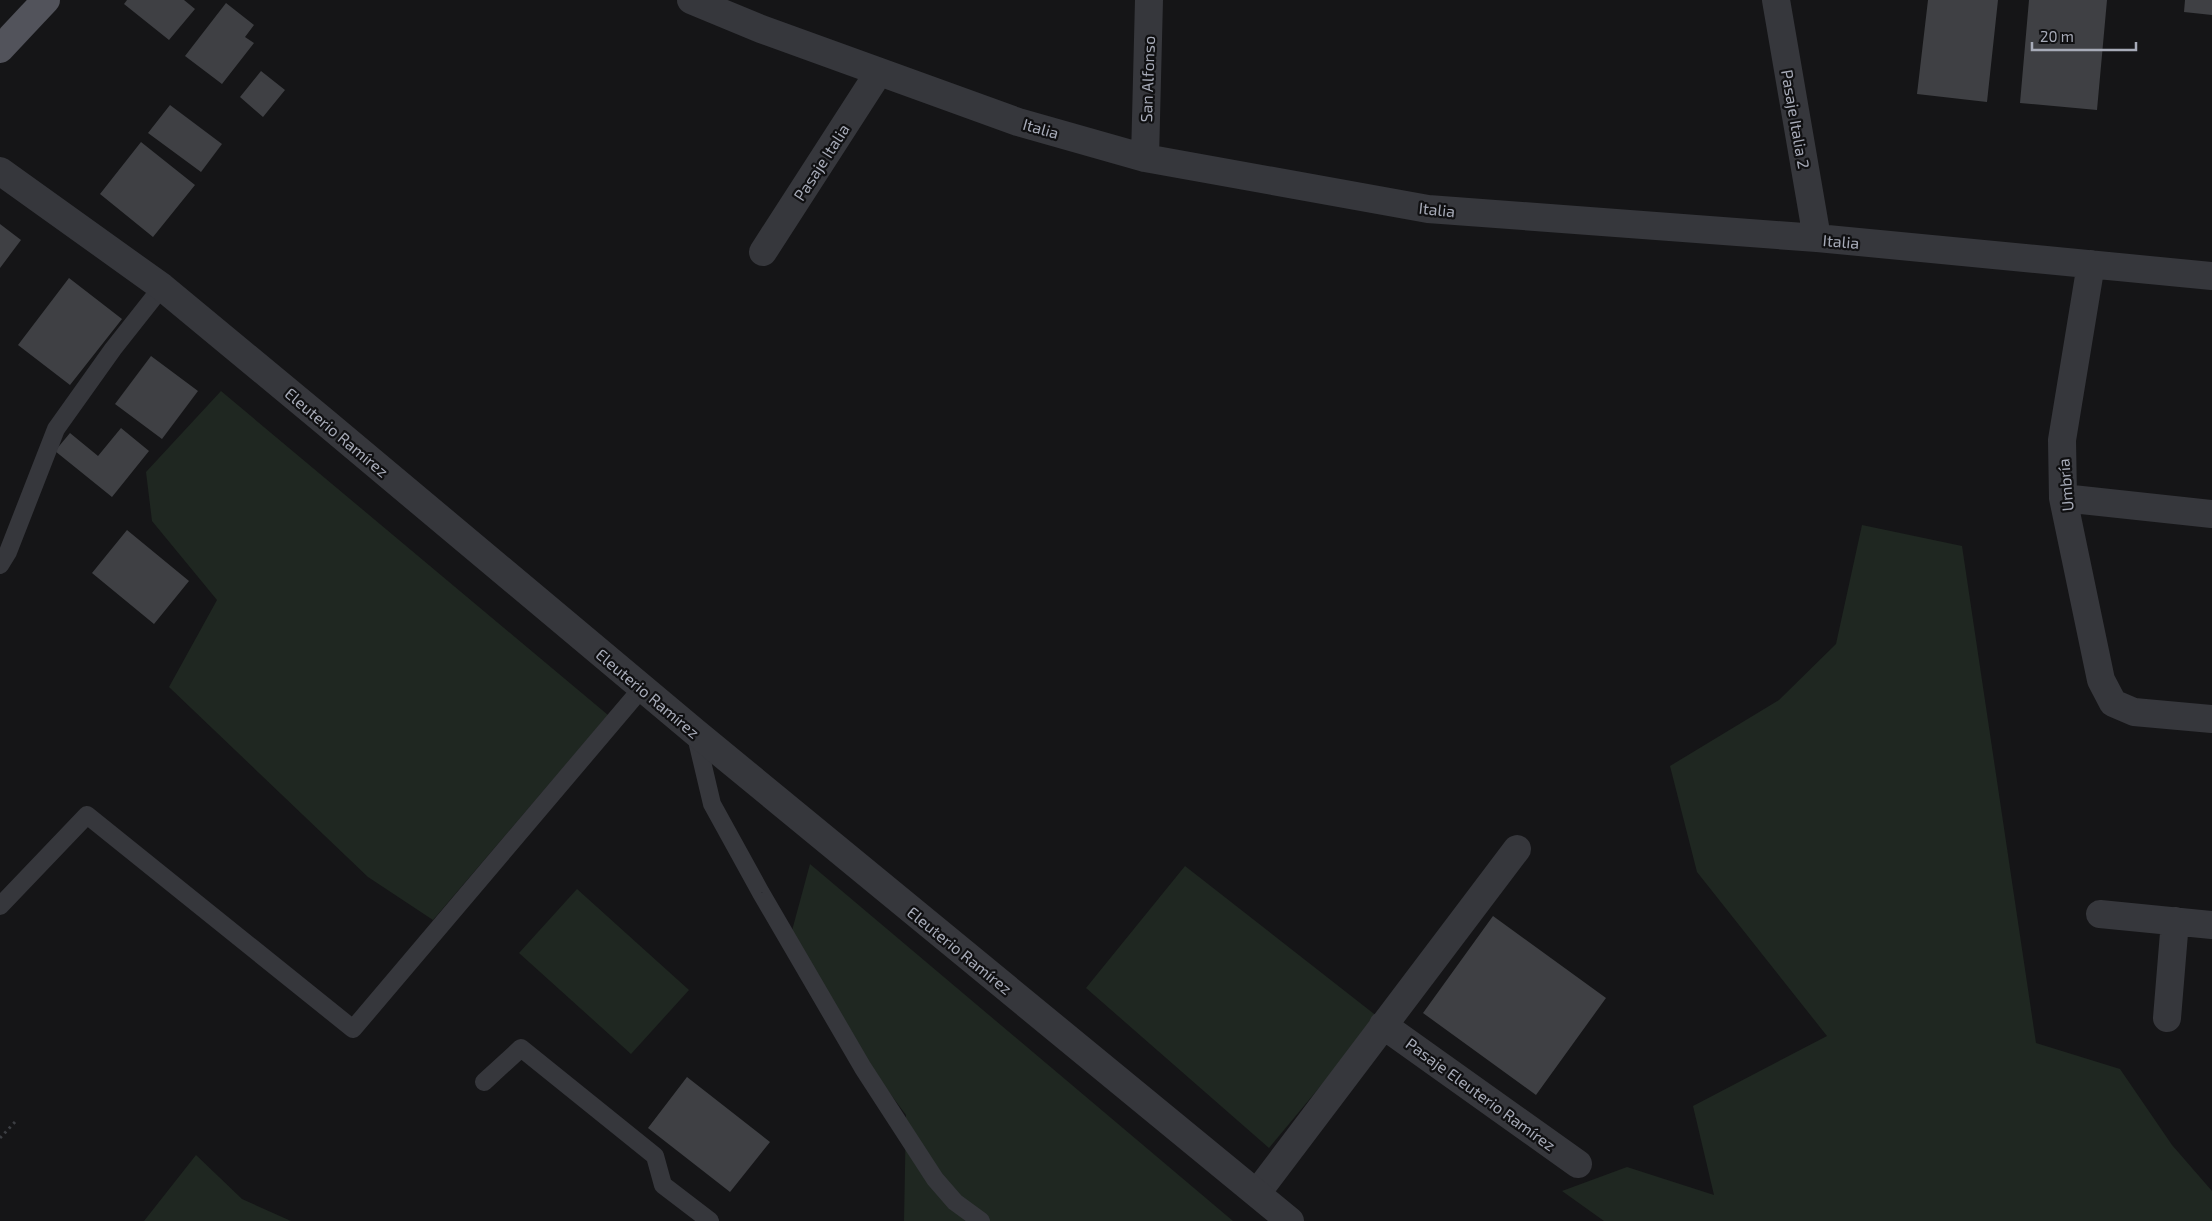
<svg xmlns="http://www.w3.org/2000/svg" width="2212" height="1221" font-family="'Exo 2',sans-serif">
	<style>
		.green { fill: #1f2721 }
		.building { fill: #3f4044 }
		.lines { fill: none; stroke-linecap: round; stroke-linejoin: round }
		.path { stroke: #3c3e43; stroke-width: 3; stroke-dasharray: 2.5 4; stroke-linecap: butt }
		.service { stroke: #36373c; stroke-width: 18 }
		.minor { stroke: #36373c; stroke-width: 28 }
		.tertiary { stroke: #36373c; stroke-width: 28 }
		.primary { stroke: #52535b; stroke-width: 28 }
		.labels { text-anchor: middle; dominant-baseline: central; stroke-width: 4.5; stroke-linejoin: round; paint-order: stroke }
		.street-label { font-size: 16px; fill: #a7abb8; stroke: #101012 }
	</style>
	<rect width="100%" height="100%" fill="#151517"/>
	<!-- green -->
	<path class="green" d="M221,391L608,715L433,920L368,877L169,687L217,600L152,521L146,472Z
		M1862,525L1962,546L2036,1043L2120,1069L2172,1145L2212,1191V1221H1604L1562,1191L1627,1167L1714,1195L1693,1106L1827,1036L1697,872L1670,766L1779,700L1836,644Z
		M810,864L1233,1221H904L906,1115L854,1045L790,938Z
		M1185,866L1378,1017L1269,1148L1086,988Z
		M577,889L689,990L631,1054L519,953Z
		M196,1155L242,1199L291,1221H144Z"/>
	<!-- building -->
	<path class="building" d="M127,0H184L195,9L169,40L124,4Z
		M1928,0H1998L1987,102L1917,94Z
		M2029,0H2107L2097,110L2020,103Z
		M2185,0H2212V15L2184,12Z
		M226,3L254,25L245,37L254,43L222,84L185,56Z
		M261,71L285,90L263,117L240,97Z
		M170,105L222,144L201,172L148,133Z
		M141,142L195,185L153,237L100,194Z
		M0,224L21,240L0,268Z
		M69,278L122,319L70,385L18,345Z
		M151,356L198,391L162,439L115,404Z
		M121,428L149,451L112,497L55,451L70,433L98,456Z
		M127,530L189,581L154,624L92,573Z
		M1493,916L1606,998L1536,1095L1423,1013Z
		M687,1077L770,1142L730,1192L648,1128Z"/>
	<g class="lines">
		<!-- path -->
		<path class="path" d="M0,1138L15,1122"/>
		<!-- service -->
		<path class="service" d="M0,565L8,552L56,429L113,349L162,287
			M695,732L712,804L761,893L863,1068L935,1179L955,1202L981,1221
			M0,906L87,815L353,1029L642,688
			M484,1082L521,1048L655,1156L663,1185L710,1221"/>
		<!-- minor -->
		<path class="minor" d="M691,0L761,29L1018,122L1145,158L1428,209L1817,238L2212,276
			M1776,0L1817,238
			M1145,158L1149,0
			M763,252L879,72
			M2091,264L2062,440L2063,498L2101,680L2113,703L2134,712L2212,719
			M2063,498L2212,514
			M2100,914L2212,925
			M2167,1018L2175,921
			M1383,1025L1578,1164
			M1257,1193L1517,849"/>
		<!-- tertiary -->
		<path class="tertiary" d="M0,171L162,287L325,422L695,732L1290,1221"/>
		<!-- primary -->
		<path class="primary" d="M0,49L46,0"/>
	</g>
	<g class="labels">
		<!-- street labels -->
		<g class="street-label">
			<text transform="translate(1147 79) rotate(-88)">San Alfonso</text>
			<text transform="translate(1796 119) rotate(80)">Pasaje Italia 2</text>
			<text transform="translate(1041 128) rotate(16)">Italia</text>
			<text transform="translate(821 162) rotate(-57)">Pasaje Italia</text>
			<text transform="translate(1437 209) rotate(6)">Italia</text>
			<text transform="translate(1841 241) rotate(5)">Italia</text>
			<text transform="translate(337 432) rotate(40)">Eleuterio Ramírez</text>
			<text transform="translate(2065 485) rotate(-95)">Umbría</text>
			<text transform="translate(648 693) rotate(40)">Eleuterio Ramírez</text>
			<text transform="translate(960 950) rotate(39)">Eleuterio Ramírez</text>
			<text transform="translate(1481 1094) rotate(36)">Pasaje Eleuterio Ramírez</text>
		</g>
	</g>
	<!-- scale -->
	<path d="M2032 42v8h104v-8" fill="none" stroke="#a7abb8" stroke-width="2.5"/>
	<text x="2040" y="42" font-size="15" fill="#a7abb8" stroke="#101012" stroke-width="4" paint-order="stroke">20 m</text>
</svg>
